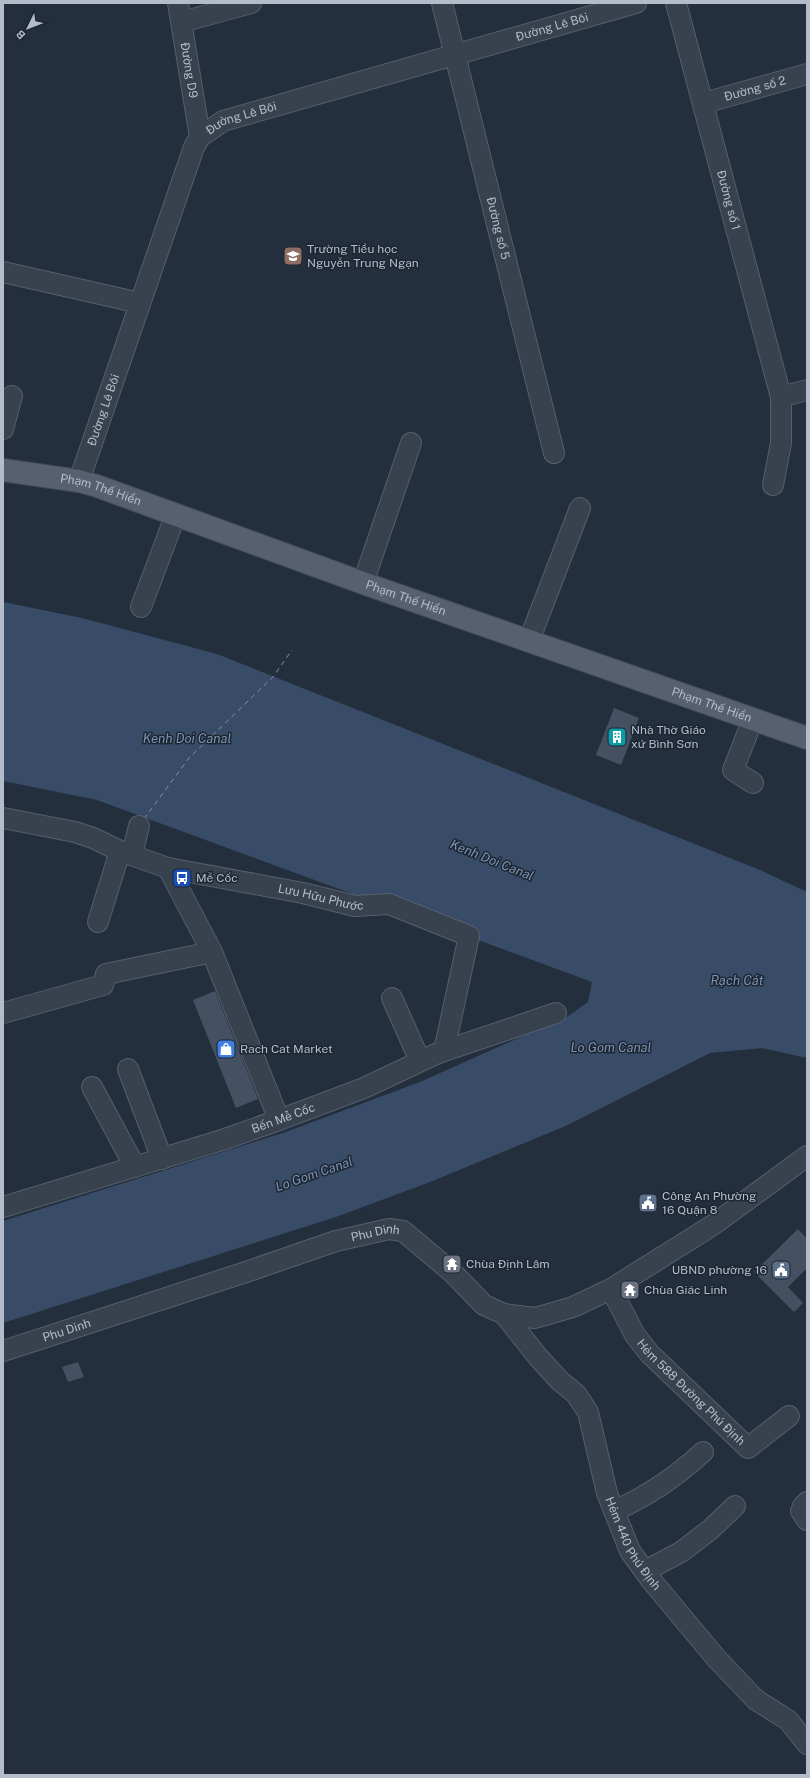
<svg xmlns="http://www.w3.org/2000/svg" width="810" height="1778" font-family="'Public Sans',sans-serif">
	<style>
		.water { fill: #394c67 }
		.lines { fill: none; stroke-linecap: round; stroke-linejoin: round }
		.ferry { stroke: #7c92b1; stroke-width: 1; stroke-dasharray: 5 4; stroke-linecap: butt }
		.building { fill: #455162 }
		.minor-casing { stroke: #565f6c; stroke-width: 22 }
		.major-casing { stroke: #414a57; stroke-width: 24 }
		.minor { stroke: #38414e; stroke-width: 20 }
		.major { stroke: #56606e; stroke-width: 22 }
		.labels { text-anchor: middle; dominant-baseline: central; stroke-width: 3; stroke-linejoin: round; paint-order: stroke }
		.street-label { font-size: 12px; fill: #b4bcc9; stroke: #1d2633 }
		.poi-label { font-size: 12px; fill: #b4bcc9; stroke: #1d2633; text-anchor: start }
		.water-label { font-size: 13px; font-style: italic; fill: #7c92b1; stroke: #1d2633 }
	</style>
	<rect width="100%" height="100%" fill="#242f3e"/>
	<!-- water -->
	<path class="water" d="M3,602L82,618L217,654L760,870L807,892V1058L762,1048L710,1053L568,1125L430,1182L336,1217L3,1323V1221L283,1133L420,1082L570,1015L588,1002L592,982L97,800L3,781Z"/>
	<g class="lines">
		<!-- ferry -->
		<path class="ferry" d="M144,819L189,758L273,677L292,650"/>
	</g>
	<!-- building -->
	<path class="building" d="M614,708L639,718L621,765L596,755Z
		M215,991L258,1099L236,1108L193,1000Z
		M798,1229L807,1239V1268L788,1287L803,1303L794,1312L754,1272Z
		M78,1362L84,1377L68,1382L62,1367Z"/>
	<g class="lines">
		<defs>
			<g id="minor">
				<path id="s1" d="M178,3L200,137"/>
				<path id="s2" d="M442,3L554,453"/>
				<path id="s3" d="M676,3L781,397V443L773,485"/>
				<path d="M182,22L251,3"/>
				<path id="s4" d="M704,103L807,74"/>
				<path d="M3,272L140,303"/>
				<path d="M781,397L807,390"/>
				<path d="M3,429L12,396"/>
				<path id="s5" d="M79,481L194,147L200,137L223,121L636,3"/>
				<path d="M363,583L411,443"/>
				<path d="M141,607L176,514"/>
				<path d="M529,641L580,508"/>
				<path d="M753,783L733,770L753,719"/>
				<path id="s6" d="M3,818L75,832L93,838L120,851L168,868L303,893L355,906L389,904L469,936L444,1051"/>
				<path d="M132,855L139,826"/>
				<path d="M168,868L212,952L279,1120"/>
				<path d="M98,922L120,851"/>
				<path d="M392,998L420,1061"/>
				<path d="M3,1013L103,985L106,974L212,952"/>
				<path d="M128,1069L162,1159"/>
				<path d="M92,1087L135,1167"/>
				<path id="s7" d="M3,1207L222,1140L279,1120L364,1088L438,1053L556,1013"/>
				<path id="s8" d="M611,1289L635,1335L649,1353L748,1448L789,1416"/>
				<path id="s9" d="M504,1314L538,1357L560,1381L576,1394L588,1412L607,1493L630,1551L651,1580L716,1658L756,1700L788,1720L807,1744"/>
				<path id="s10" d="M3,1351L246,1272L336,1241L389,1229L403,1231L453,1273L484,1305L504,1314L535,1318L573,1307L611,1289L713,1225L807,1156"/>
				<path d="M807,1502L803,1506L801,1511L807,1520"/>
				<path d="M614,1511C648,1496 676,1477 703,1452"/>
				<path d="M645,1571L681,1552L711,1529L735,1506"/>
			</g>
			<g id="major">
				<path id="s11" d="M3,470L79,481L97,486L363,583L807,738"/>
			</g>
		</defs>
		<!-- minor casing -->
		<use href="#minor" class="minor-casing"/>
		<!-- major casing -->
		<use href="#major" class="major-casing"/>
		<!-- minor -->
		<use href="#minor" class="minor"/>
		<!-- major -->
		<use href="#major" class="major"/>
	</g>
	<!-- icons -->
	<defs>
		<symbol id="school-square" viewBox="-11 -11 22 22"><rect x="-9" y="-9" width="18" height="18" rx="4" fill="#8d6e63" stroke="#1d2633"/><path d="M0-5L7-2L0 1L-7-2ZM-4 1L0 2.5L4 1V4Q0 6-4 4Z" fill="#fff"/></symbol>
		<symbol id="building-square" viewBox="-11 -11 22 22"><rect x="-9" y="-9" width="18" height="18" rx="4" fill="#0f9aa8" stroke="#1d2633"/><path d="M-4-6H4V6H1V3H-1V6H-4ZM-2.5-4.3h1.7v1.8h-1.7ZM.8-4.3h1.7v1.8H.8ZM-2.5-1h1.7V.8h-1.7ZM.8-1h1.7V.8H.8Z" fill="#fff"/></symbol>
		<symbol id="bus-square" viewBox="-11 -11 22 22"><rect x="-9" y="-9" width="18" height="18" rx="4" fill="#1a4fb4" stroke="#1d2633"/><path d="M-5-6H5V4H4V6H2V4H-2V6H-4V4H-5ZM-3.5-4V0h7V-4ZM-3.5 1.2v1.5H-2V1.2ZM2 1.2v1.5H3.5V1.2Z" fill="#fff"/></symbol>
		<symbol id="shop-square" viewBox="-11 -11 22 22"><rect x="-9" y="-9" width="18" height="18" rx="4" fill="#3f7fe0" stroke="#1d2633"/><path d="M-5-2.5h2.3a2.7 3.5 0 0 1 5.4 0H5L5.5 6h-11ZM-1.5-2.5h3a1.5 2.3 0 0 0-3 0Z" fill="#fff"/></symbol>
		<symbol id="civic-square" viewBox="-11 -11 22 22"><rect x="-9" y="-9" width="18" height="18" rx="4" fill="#5c6f8a" stroke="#1d2633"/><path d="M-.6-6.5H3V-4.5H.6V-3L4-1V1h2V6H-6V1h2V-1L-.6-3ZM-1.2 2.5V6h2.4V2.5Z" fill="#fff"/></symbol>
		<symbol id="temple-square" viewBox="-11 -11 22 22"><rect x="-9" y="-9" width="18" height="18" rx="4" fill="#6b7280" stroke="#1d2633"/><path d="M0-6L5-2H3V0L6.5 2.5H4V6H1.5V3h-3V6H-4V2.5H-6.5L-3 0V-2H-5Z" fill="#fff"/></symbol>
	</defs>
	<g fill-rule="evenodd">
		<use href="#school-square" x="282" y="245" width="22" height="22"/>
		<use href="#building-square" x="606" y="726" width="22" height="22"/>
		<use href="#bus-square" x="171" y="867" width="22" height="22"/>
		<use href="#shop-square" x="215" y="1038" width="22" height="22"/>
		<use href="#civic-square" x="637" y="1192" width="22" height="22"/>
		<use href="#temple-square" x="441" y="1253" width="22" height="22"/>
		<use href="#civic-square" x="770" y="1259" width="22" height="22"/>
		<use href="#temple-square" x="619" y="1279" width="22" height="22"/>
	</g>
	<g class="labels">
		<!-- street labels -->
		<g class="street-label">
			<text stroke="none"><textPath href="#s5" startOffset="735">Đường Lê Bôi</textPath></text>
			<text stroke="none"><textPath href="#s1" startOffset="68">Đường D9</textPath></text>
			<text stroke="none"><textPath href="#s4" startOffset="53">Đường số 2</textPath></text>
			<text stroke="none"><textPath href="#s5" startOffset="411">Đường Lê Bôi</textPath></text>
			<text stroke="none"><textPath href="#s3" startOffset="204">Đường số 1</textPath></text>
			<text stroke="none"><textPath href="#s2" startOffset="232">Đường số 5</textPath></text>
			<text stroke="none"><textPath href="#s5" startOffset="75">Đường Lê Bôi</textPath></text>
			<text stroke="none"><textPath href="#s11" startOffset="100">Phạm Thế Hiển</textPath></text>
			<text stroke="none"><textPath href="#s11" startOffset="424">Phạm Thế Hiển</textPath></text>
			<text stroke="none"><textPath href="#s11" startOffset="748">Phạm Thế Hiển</textPath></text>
			<text stroke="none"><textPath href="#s6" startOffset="329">Lưu Hữu Phước</textPath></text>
			<text stroke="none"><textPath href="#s7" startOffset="294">Bến Mễ Cốc</textPath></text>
			<text stroke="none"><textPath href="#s10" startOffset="391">Phu Dinh</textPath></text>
			<text stroke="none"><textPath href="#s10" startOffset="67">Phu Dinh</textPath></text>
			<text stroke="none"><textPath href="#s8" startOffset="132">Hẻm 588 Đường Phú Định</textPath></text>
			<text stroke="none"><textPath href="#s9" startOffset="270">Hẻm 440 Phú Định</textPath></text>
		</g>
		<!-- poi labels -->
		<g class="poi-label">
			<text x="307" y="249">Trường Tiểu học<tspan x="307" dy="14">Nguyễn Trung Ngạn</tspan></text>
			<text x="631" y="730">Nhà Thờ Giáo<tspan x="631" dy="14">xứ Bình Sơn</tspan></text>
			<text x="196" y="878">Mễ Cốc</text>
			<text x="240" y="1049">Rach Cat Market</text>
			<text x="662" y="1196">Công An Phường<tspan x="662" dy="14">16 Quận 8</tspan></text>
			<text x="466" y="1264">Chùa Định Lâm</text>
			<text x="767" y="1270" text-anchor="end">UBND phường 16</text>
			<text x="644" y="1290">Chùa Giác Linh</text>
		</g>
		<!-- water labels -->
		<g class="water-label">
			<text x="187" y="738">Kenh Doi Canal</text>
			<text transform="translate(492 860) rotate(22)">Kenh Doi Canal</text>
			<text x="737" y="980">Rạch Cát</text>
			<text x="611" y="1047">Lo Gom Canal</text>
			<text transform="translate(314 1174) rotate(-19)">Lo Gom Canal</text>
		</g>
	</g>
	<!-- border -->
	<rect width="810" height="1778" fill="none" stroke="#b4bcc9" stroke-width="8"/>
	<!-- north arrow -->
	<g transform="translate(28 28) rotate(227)" stroke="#1d2633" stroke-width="3" paint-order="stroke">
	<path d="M0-3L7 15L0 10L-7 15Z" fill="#b4bcc9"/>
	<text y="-6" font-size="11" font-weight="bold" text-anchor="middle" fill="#b4bcc9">B</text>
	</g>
</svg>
